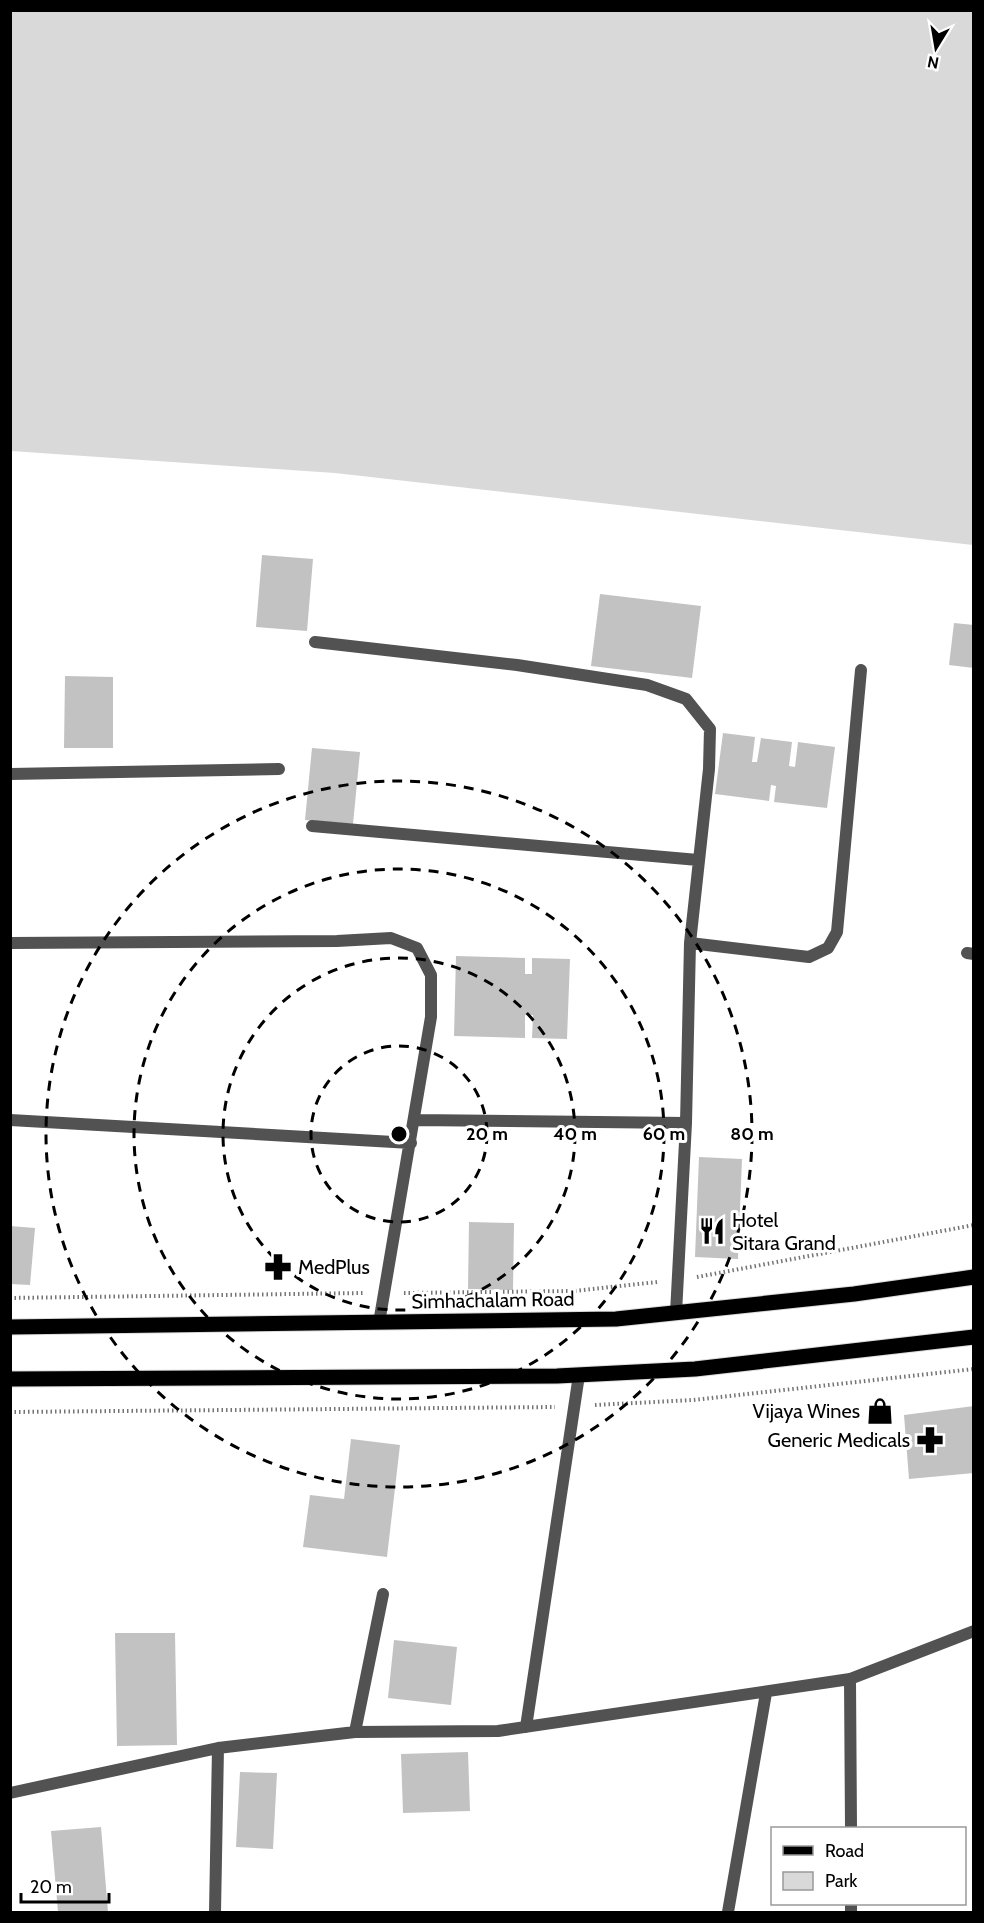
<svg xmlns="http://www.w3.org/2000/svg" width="984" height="1923" font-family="Cabin,sans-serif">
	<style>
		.green { fill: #d9d9d9 }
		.building { fill: #c2c2c2 }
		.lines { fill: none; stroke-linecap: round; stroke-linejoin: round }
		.primary-casing { stroke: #dbdbdb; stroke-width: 17 }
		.path { stroke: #747474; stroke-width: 4; stroke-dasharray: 1.5 3; stroke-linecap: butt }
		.street { stroke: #525252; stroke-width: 12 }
		.primary { stroke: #000; stroke-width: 15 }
		.ring { fill: none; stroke: #000; stroke-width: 3; stroke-dasharray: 10 8 }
		.labels { text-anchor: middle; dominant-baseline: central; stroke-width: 6; stroke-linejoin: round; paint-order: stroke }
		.poi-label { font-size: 20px; fill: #000; stroke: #fff; text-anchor: start }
		.street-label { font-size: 20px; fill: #000; stroke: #fff }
		.centre { fill: #000; stroke: #fff; stroke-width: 3 }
		.ring-label { font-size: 18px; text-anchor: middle; font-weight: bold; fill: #000; stroke: #fff; stroke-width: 6; stroke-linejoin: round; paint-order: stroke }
	</style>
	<rect width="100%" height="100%" fill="#fff"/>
	<!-- green -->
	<path class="green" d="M10,11H973V545L335,473L11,451Z"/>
	<!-- building -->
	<path class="building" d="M262,555L313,559L307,631L256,627Z
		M600,594L701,606L692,678L591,666Z
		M954,623L974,625V668L949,665Z
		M65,676L113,677V748H64Z
		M723,733L755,737L752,762H757L761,738L792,742L789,766L795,767L798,742L835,747L827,808L774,802L776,786L771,785L769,801L715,794Z
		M312,748L360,752L353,824L305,820Z
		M456,956L525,958V974H532V958L570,959L567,1039L532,1038L533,1015H525V1038L454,1036Z
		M699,1157L742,1159L738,1259L695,1257Z
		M469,1222L514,1223L513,1290L468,1289Z
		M10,1226L35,1228L30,1285L10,1284Z
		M974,1406V1473L909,1479L904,1415Z
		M351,1439L400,1445L387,1557L303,1547L310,1495L344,1499Z
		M115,1633H175L177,1745L117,1746Z
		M394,1640L457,1647L451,1705L388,1698Z
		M468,1752L470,1811L403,1813L401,1754Z
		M240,1772L277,1773L273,1849L236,1847Z
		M101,1827L108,1912H58L51,1831Z"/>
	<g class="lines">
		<defs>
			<path id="primary" d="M10,1327L616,1319L854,1294L974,1277
				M10,1379L557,1376L695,1369L974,1337"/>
		</defs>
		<!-- primary casing -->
		<use href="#primary" class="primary-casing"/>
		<!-- path -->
		<path class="path" d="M697,1277L974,1225
			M404,1293L574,1291L657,1282
			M10,1298L364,1293
			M595,1405L693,1400L974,1369
			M10,1412L555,1407"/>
		<!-- street -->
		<path class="street" d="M315,642L517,665L647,685L686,699L710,729L709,769L690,943L686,1123L676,1313
			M10,774L279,769
			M312,826L698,860
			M10,943L337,941L391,938L417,948L431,975V1017L379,1323
			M690,943L809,957L828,948L837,932L861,670
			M967,953L974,954
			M10,1120L411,1143
			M415,1120L686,1123
			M850,1679L851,1828
			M526,1727L579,1375
			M355,1732L383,1594
			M10,1793L218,1748L355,1732L498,1731L850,1679L974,1631
			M851,1904V1912
			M215,1912L218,1748
			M728,1912L766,1693"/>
		<!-- primary -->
		<use href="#primary" class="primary"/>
	</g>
	<!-- distance rings -->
	<g class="ring">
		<circle cx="399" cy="1134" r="88"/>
		<circle cx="399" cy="1134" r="176"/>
		<circle cx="399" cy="1134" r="265"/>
		<circle cx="399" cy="1134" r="353"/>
	</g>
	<!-- icons -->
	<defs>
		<symbol id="restaurant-bare" viewBox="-9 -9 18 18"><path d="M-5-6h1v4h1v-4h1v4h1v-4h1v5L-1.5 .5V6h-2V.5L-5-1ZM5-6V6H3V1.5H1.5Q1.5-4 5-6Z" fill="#000" stroke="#fff" stroke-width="2.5" paint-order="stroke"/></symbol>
		<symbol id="pharmacy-bare" viewBox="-9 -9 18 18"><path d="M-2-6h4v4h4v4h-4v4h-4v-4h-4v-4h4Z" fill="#000" stroke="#fff" stroke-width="2.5" paint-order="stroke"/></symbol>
		<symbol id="shop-bare" viewBox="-9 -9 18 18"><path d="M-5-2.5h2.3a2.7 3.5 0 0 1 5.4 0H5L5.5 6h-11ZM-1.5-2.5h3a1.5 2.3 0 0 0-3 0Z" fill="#000" stroke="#fff" stroke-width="2.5" paint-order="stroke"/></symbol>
	</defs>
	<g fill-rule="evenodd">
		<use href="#restaurant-bare" x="693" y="1212" width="38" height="38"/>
		<use href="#pharmacy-bare" x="259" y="1248" width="38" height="38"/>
		<use href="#shop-bare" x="861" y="1392" width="38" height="38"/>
		<use href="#pharmacy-bare" x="911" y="1421" width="38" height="38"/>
	</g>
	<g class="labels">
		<!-- poi labels -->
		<g class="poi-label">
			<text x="732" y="1220">Hotel<tspan x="732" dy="23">Sitara Grand</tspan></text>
			<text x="298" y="1267">MedPlus</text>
			<text x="860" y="1411" text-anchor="end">Vijaya Wines</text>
			<text x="910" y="1440" text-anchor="end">Generic Medicals</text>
		</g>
		<!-- street labels -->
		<g class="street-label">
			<text transform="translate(493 1300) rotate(-1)">Simhachalam Road</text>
		</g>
	</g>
	<circle cx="399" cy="1134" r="9" class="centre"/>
	<g class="ring-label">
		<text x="487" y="1140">20 m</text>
		<text x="575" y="1140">40 m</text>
		<text x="664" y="1140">60 m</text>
		<text x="752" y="1140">80 m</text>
	</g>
	<!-- border -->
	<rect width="984" height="1923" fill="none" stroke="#000000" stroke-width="24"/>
	<!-- legend -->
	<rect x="771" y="1827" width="195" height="78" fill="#ffffff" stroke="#999999" stroke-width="1.5"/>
	<rect x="783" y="1846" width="30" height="9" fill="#000000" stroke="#999999" stroke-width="1.5"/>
	<text x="825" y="1857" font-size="18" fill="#000000">Road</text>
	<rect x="783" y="1872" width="30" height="18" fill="#d9d9d9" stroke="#999999" stroke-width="1.5"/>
	<text x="825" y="1887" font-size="18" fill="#000000">Park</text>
	<!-- north arrow -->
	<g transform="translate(936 48) rotate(191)" stroke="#ffffff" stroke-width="4.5" paint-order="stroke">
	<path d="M0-4.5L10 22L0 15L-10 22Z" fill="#000000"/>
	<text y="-9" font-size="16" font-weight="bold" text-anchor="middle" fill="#000000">N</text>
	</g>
	<!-- scale -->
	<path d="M21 1893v9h88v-9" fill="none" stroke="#000000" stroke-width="3"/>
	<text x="30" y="1893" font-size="18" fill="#000000" stroke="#ffffff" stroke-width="4.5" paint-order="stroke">20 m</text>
</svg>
